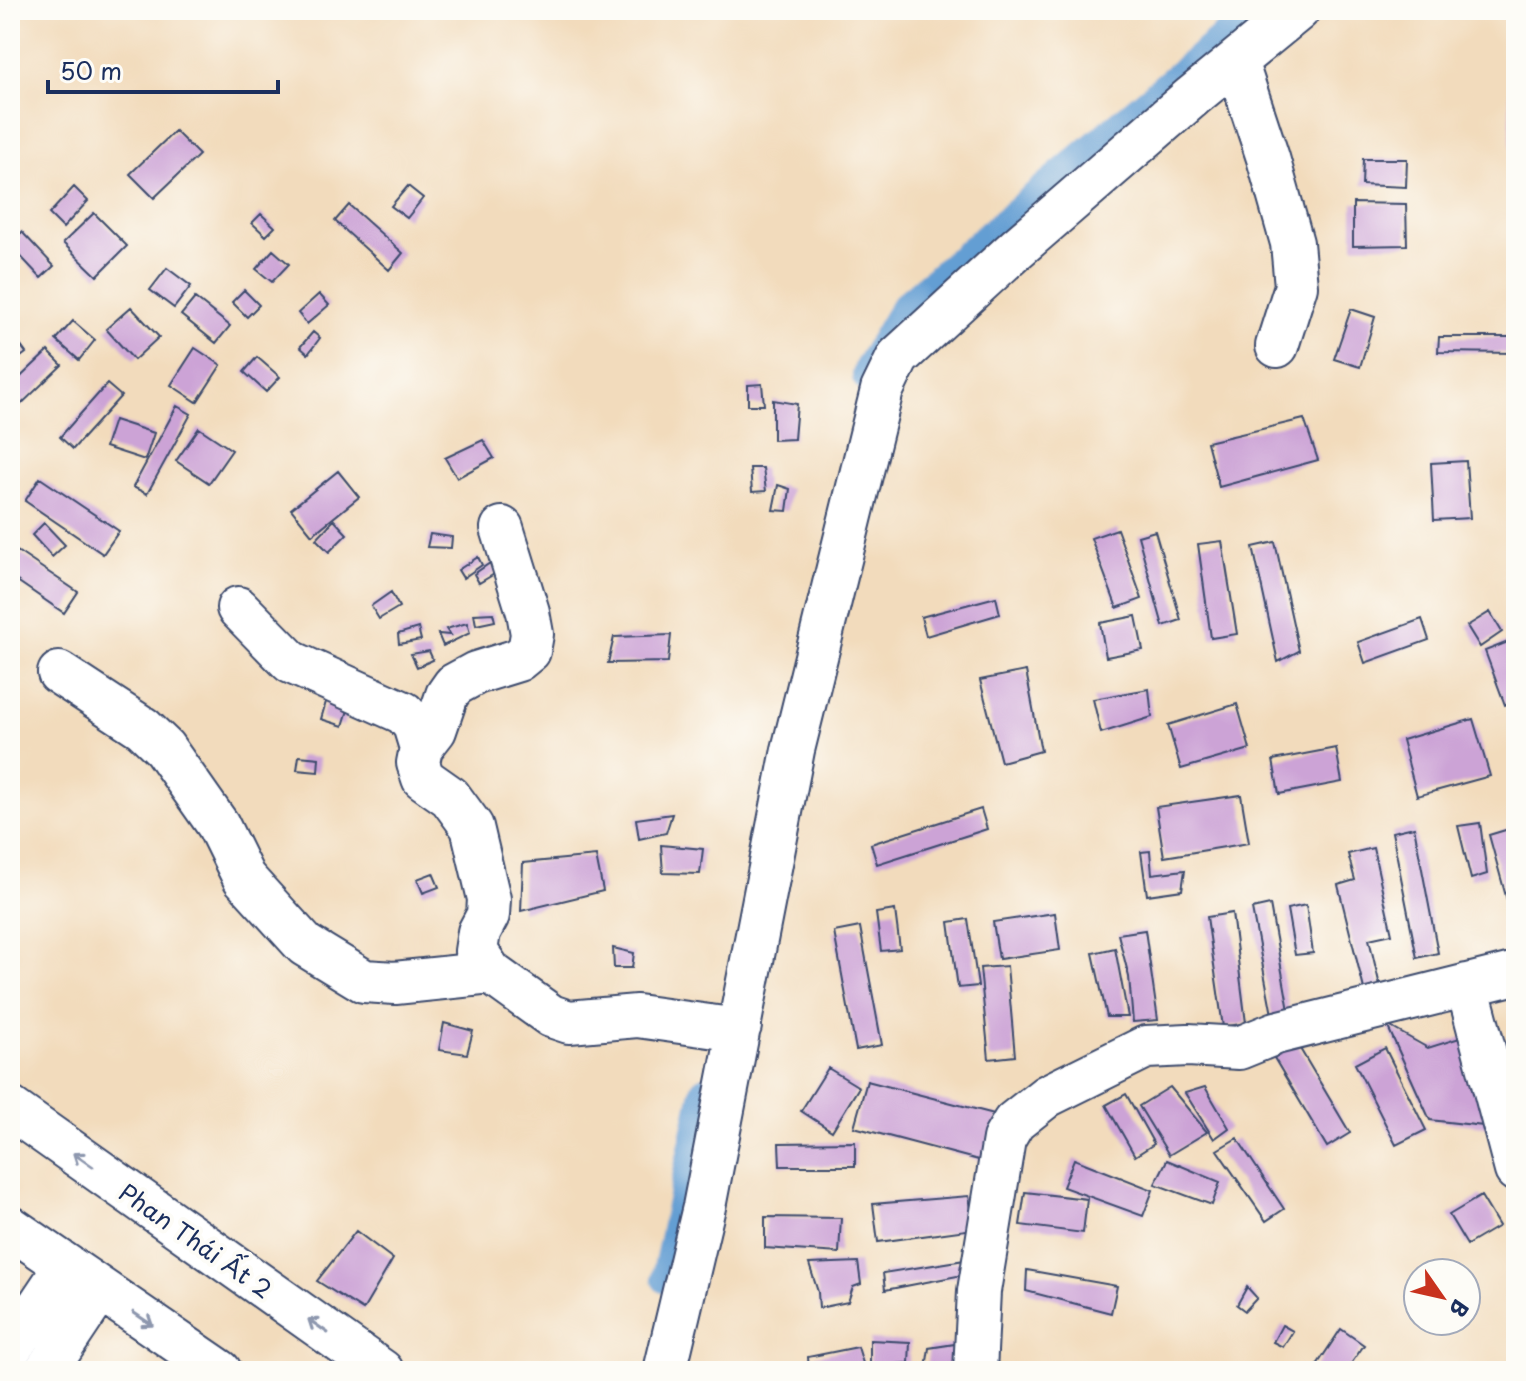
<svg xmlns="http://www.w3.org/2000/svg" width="1526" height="1381" font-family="'Playpen Sans',sans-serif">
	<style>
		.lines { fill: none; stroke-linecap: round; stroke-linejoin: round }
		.canal { stroke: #639ed3; stroke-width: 32 }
		.building { fill: #cca3d6 }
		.minor-casing { stroke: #3b496c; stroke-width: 46 }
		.minor { stroke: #fff; stroke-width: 42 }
		.oneway { stroke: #8d97ae }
		.labels { text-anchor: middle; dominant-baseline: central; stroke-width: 8; stroke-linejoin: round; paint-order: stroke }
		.street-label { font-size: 24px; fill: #1b2f5e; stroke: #fdfcf7 }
	</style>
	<rect width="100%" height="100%" fill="#fdfcf7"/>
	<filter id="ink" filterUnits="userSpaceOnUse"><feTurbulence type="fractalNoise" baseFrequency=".0125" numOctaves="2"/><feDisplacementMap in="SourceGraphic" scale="16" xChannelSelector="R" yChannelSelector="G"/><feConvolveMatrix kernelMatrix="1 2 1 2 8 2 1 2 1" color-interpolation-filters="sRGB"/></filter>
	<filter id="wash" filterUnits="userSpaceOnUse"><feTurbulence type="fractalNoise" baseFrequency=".006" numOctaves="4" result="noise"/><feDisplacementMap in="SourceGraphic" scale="32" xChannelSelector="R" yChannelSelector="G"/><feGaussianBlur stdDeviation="1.8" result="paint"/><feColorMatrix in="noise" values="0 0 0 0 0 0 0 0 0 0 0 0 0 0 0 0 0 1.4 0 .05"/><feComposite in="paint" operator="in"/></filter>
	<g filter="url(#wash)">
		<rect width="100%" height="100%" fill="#f2dbbc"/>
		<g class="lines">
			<!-- canal -->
			<path class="canal" d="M868,376L870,368L906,307L1258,10
				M667,1278L706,1092"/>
		</g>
		<g id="blocks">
			<!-- building -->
			<path class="building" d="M1516,85V152H1511L1509,86Z
				M175,131L199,155L154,198L130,174Z
				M1363,159H1407L1406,187L1362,185Z
				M408,186L423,198L407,218L391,206Z
				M74,187L88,201L63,228L49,214Z
				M1353,203L1406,204L1407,245L1353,246Z
				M349,205L403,253L389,270L335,221Z
				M94,213L127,246L97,276L63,243Z
				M261,214L275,227L266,236L252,223Z
				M22,232L54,266L41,278L10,245Z
				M273,250L289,264L272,282L256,269Z
				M167,268L191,286L174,308L150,290Z
				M244,290L259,305L247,317L232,302Z
				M319,294L329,305L307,324L298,313Z
				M195,298L230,326L216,343L181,315Z
				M131,307L159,337L134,360L106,329Z
				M1351,309L1375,317L1360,367L1334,359Z
				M73,321L95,340L79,360L56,340Z
				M10,331L26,353L10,365Z
				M313,332L320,338L308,354L300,347Z
				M1439,337H1516V353L1438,352Z
				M195,348L221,365L197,402L171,385Z
				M48,351L62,365L10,415V387Z
				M257,357L280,377L266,392L244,372Z
				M107,384L121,396L73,449L60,437Z
				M762,384L764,405H748V385Z
				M773,400L797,404L794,439L773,440Z
				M177,406L191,414L147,494L133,487Z
				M1304,419L1318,460L1219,487L1207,442Z
				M114,420L154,433L145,460L105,447Z
				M199,428L232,450L209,483L176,461Z
				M483,440L494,458L457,478L445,458Z
				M1466,461L1470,518L1434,520L1431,463Z
				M750,468H763L766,491L752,492Z
				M338,471L359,497L312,535L291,509Z
				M40,478L119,531L103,554L25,501Z
				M778,485L790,489L787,511L773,510Z
				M334,520L347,534L329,552L316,539Z
				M44,523L65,545L52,557L32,535Z
				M1117,529L1142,599L1117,608L1091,538Z
				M1155,531L1181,620L1163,626L1138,536Z
				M430,534L452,537L451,548L427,547Z
				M1222,541L1237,634L1211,638L1198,544Z
				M1275,542L1299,651L1278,662L1253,547Z
				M17,551L78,592L64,613L10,576V562Z
				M478,557L482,565L463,578L458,570Z
				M490,563L496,573L479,583L474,574Z
				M391,592L399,607L379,619L371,606Z
				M996,597L1000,614L926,636L921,617Z
				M1490,612L1502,632L1480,647L1467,626Z
				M493,613L495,621L476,625L474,614Z
				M1136,616L1143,650L1106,657L1100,623Z
				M1422,619L1429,640L1365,663L1358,642Z
				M467,623L470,633L443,646L438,634L450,635L446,629Z
				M418,628L421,640L399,644L398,634Z
				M671,635L668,662L608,663L614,637Z
				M1513,640L1516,646V700L1505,705L1485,651Z
				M429,651L433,660L417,667L411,654Z
				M1026,671L1041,751L1001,762L980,680Z
				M330,688L353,694L343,726L321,719Z
				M1149,689L1152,717L1101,733L1093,699Z
				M1237,704L1250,749L1181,769L1168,725Z
				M1473,719L1490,776L1417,796L1402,740Z
				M1336,748L1342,782L1279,794L1273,760Z
				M299,756L319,758L318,772L297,770Z
				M1241,795L1249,843L1164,857L1156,807Z
				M981,809L987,829L877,864L871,844Z
				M672,814L666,833L639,839L636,819Z
				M1480,823L1487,874L1471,879L1458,826Z
				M1414,827L1438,953L1417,958L1392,832Z
				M1512,828L1516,841L1515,929L1489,835Z
				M661,845L703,849L700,874L663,873Z
				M1373,848L1392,934L1369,939L1380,986L1364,989L1338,885L1355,880L1348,854Z
				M1150,851L1152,874L1185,870L1182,890L1147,895L1141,852Z
				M596,856L603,891L521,911L523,863Z
				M433,873L439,887L423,893L417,879Z
				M1270,905L1290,1016L1273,1020L1252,909Z
				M1306,905L1313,953L1295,955L1287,909Z
				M895,910L900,949L881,951L876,913Z
				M1055,913L1060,950L999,959L993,922Z
				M1232,913L1246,1023L1223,1027L1207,917Z
				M968,919L978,986L958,988L949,922Z
				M860,927L882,1045L856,1050L834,932Z
				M1145,930L1158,1020L1133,1022L1129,977L1118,934Z
				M613,948L634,953L632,968H614Z
				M1115,948L1128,1017H1107L1093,953Z
				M1007,966L1015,1056L989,1059L980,968Z
				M444,1023L473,1031L467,1054L439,1050Z
				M1387,1025L1428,1048L1466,1036L1493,1127L1430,1120Z
				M1296,1042L1350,1133L1327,1147L1273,1056Z
				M1385,1048L1426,1130L1396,1145L1355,1064Z
				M828,1068L859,1087L832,1131L801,1111Z
				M867,1081L998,1115L986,1162L854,1127Z
				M1170,1087L1207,1132L1169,1155L1139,1106Z
				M1205,1087L1229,1128L1214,1139L1185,1093Z
				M1126,1094L1154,1144L1135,1156L1106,1105Z
				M1237,1138L1284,1209L1266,1221L1217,1150Z
				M855,1142V1166H780L779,1143Z
				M1074,1159L1153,1190L1143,1216L1063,1187Z
				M1167,1160L1220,1182L1212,1205L1155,1184Z
				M1025,1192L1087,1199L1083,1233L1020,1225Z
				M969,1196L974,1229L878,1242L873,1204Z
				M1481,1196L1499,1226L1467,1245L1449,1215Z
				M765,1217L841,1218L839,1253L765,1248Z
				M356,1231L393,1259L363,1310L317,1281Z
				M971,1259L973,1273L885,1290L883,1273Z
				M858,1262L861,1284L853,1287L848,1302L819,1308L818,1292L809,1264Z
				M1027,1270L1117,1286L1111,1313L1026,1291Z
				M1247,1287L1257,1298L1245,1311L1237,1305Z
				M1282,1325L1293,1331L1283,1347L1273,1342Z
				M1341,1329L1364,1345L1346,1371H1313Z
				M870,1340L910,1342L909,1363L870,1366Z
				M968,1342L970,1363L926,1368L929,1348Z
				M858,1347L865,1370L809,1371L808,1357Z"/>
		</g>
	</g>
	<g filter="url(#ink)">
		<use href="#blocks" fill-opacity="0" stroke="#3b496c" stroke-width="2"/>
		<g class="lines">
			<defs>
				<path id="minor" d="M1236,61L1268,158L1292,243L1296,286L1277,346
					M502,528L528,612L532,634L529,651L518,660L476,673L454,685L447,695L435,730L421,748L418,763L423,778L450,797L472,827L489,899L488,915L479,932L476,951L491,973L551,1016L569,1022L637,1016L724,1028L740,1026
					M238,608L291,662L404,713L414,725L421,748
					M59,673L143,728L164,748L218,825L244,878L305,945L364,981L395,983L491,973
					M1467,985L1516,1170
					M10,1108L382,1371
					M10,1227L220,1371
					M10,1349L65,1267
					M46,1371L100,1290
					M665,1371L704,1207L793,750L882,390L898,357L1016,249L1193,96L1298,10
					M975,1371L979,1291L1004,1139L1014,1122L1047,1096L1146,1047L1188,1045L1239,1048L1276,1033L1516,973"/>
			</defs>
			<!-- minor casing -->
			<use href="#minor" class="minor-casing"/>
			<!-- minor -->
			<use href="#minor" class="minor"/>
		</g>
		<!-- one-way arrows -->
		<defs><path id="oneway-shaft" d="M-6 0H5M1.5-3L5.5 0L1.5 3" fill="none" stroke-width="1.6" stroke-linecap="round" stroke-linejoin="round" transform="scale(2)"/></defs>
		<g class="oneway">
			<use href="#oneway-shaft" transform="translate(83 1160) rotate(-145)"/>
			<use href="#oneway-shaft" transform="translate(143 1319) rotate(34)"/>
			<use href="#oneway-shaft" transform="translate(318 1326) rotate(-145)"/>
		</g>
	</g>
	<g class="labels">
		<!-- street labels -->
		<g class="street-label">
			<text transform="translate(196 1240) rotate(35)">Phan Thái Ất 2</text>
		</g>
	</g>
	<!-- margin -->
	<rect width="1526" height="1381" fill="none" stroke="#fdfcf7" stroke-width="40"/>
	<!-- north arrow -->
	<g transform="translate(1442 1297) rotate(124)"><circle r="38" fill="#fdfcf7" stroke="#a3aaba" stroke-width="2"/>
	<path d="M0-6L14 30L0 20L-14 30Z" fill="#c8321e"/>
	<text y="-12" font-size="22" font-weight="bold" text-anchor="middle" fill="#1b2f5e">B</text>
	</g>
	<!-- scale -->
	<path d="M48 80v12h230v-12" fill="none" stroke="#1b2f5e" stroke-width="4"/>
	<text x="60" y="80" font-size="24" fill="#1b2f5e" stroke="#fdfcf7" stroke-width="6" paint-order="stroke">50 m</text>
</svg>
